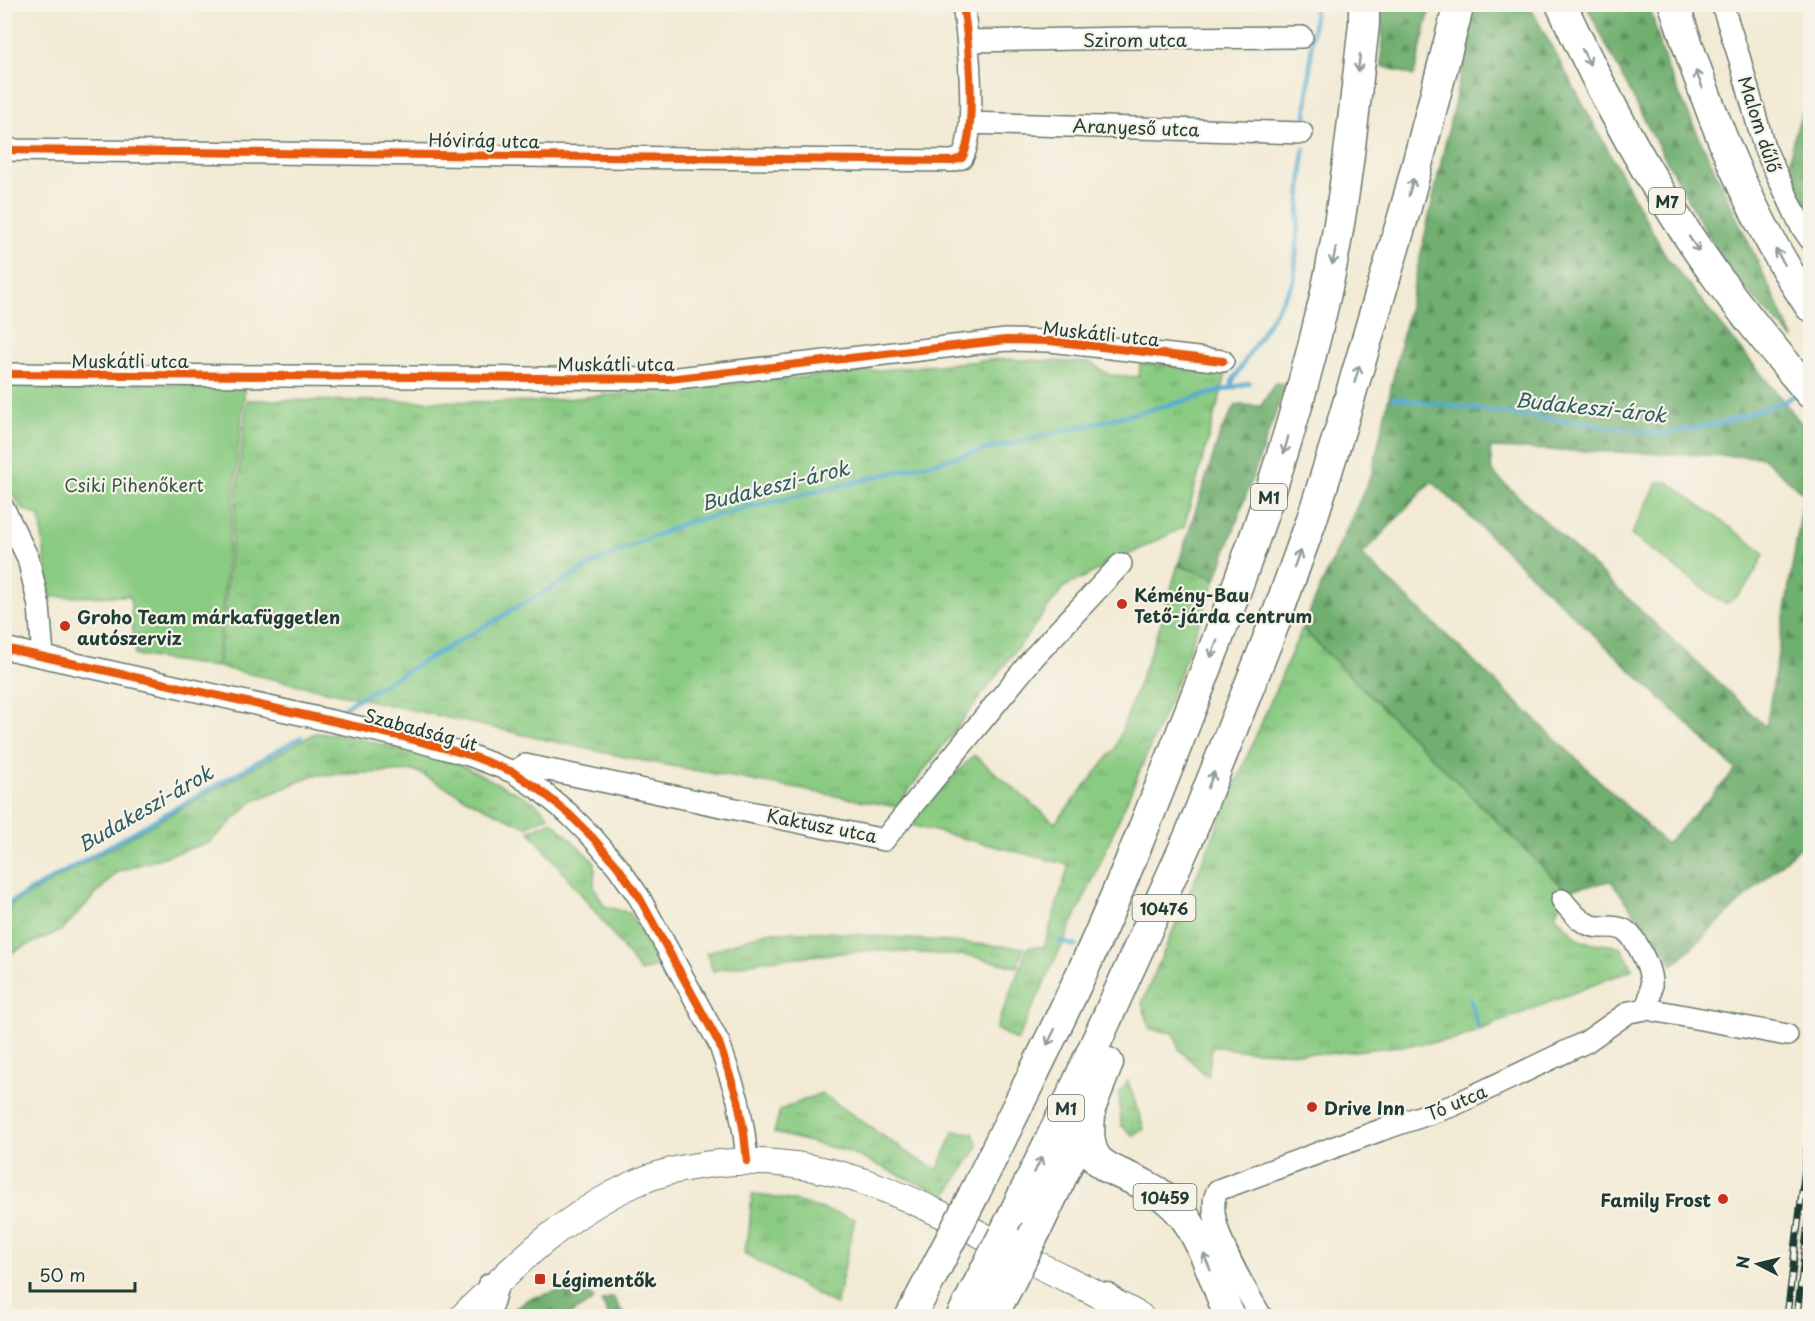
<svg xmlns="http://www.w3.org/2000/svg" width="1815" height="1321" font-family="'Playpen Sans',sans-serif">
	<style>
		.grass { fill: url(#grass-tufts); stroke: #54845b; stroke-width: 1.5 }
		.forest { fill: url(#forest-firs); stroke: #477652; stroke-width: 1.5; fill-rule: evenodd }
		.wetland { fill: url(#wetland-marsh); stroke: #54845b; stroke-width: 1.5 }
		.park { fill: #8acb82; stroke: #54845b; stroke-width: 1.5 }
		.lines { fill: none; stroke-linecap: round; stroke-linejoin: round }
		.stream { stroke: #52abd0; stroke-width: 4.5 }
		.minor-casing { stroke: #697a6c; stroke-width: 24 }
		.major-casing { stroke: #697a6c; stroke-width: 28 }
		.highway-casing { stroke: #697a6c; stroke-width: 33 }
		.minor { stroke: #fff; stroke-width: 21 }
		.major { stroke: #fff; stroke-width: 26 }
		.highway { stroke: #fff; stroke-width: 30 }
		.rail-casing { stroke: #1f3d34; stroke-width: 7 }
		.rail { stroke: #f7f3e8; stroke-width: 4.5; stroke-dasharray: 14; stroke-linecap: butt }
		.highway-bridge-casing { stroke: #697a6c; stroke-width: 33; stroke-linecap: butt }
		.highway-bridge { stroke: #fff; stroke-width: 30 }
		.cycleway-casing { stroke: #f7f3e8; stroke-width: 11 }
		.cycleway { stroke: #e8590c; stroke-width: 8 }
		.oneway { stroke: #8f9e9a }
		.poi-dot { fill: #c8321e; stroke: #f7f3e8; stroke-width: 2 }
		.labels { text-anchor: middle; dominant-baseline: central; stroke-width: 4.5; stroke-linejoin: round; paint-order: stroke }
		.shield { fill: #f7f3e8; stroke: #60746a; stroke-width: 1.5 }
		.shield-label { font-size: 16px; font-weight: bold; fill: #1f3d34 }
		.street-label { font-size: 18px; fill: #1f3d34; stroke: #f7f3e8 }
		.park-label { font-size: 18px; fill: #345944; stroke: #f7f3e8 }
		.poi-label { font-size: 18px; font-weight: bold; fill: #1f3d34; stroke: #f7f3e8; text-anchor: start }
		.water-label { font-size: 20px; font-style: italic; fill: #2e5e63; stroke: #f7f3e8 }
	</style>
	<defs>
		<pattern id="grass-tufts" width="24" height="20" patternUnits="userSpaceOnUse" patternTransform="scale(1.5)"><rect width="24" height="20" fill="#8acb82"/><path d="M3 7l-1-3M5 7V3M7 7l1-3M15 17l-1-3M17 17v-4M19 17l1-3" fill="none" stroke="#70a66b"/></pattern>
		<pattern id="forest-firs" width="22" height="20" patternUnits="userSpaceOnUse" patternTransform="scale(1.5)"><rect width="22" height="20" fill="#6faf70"/><path d="M5 1l3.5 6h-7zM16 11l3.5 6h-7z" fill="#5b905d"/></pattern>
		<pattern id="wetland-marsh" width="20" height="14" patternUnits="userSpaceOnUse" patternTransform="scale(1.5)"><rect width="20" height="14" fill="#8acb82"/><path d="M1 5h8M5 5V1M11 12h8M15 12V8" fill="none" stroke="#70a66b"/></pattern>
	</defs>
	<rect width="100%" height="100%" fill="#f7f3e8"/>
	<filter id="ink" filterUnits="userSpaceOnUse"><feTurbulence type="fractalNoise" baseFrequency=".0167" numOctaves="2"/><feDisplacementMap in="SourceGraphic" scale="12" xChannelSelector="R" yChannelSelector="G"/><feConvolveMatrix kernelMatrix="1 2 1 2 8 2 1 2 1" color-interpolation-filters="sRGB"/></filter>
	<filter id="wash" filterUnits="userSpaceOnUse"><feTurbulence type="fractalNoise" baseFrequency=".008" numOctaves="4" result="noise"/><feDisplacementMap in="SourceGraphic" scale="24" xChannelSelector="R" yChannelSelector="G"/><feGaussianBlur stdDeviation="1.35" result="paint"/><feColorMatrix in="noise" values="0 0 0 0 0 0 0 0 0 0 0 0 0 0 0 0 0 1.4 0 .05"/><feComposite in="paint" operator="in"/></filter>
	<g filter="url(#wash)">
		<rect width="100%" height="100%" fill="#f2ead4"/>
		<!-- grass -->
		<path class="grass" d="M1001,359L1092,363L1109,375L1139,377L1140,364L1228,367L1184,527L1064,587L896,807L634,759L218,667L247,400L532,402Z
			M1178,565L1216,579L1164,714L1095,875L1017,1041L996,1029L1028,947H1044L1069,865L907,824L974,755L1055,823L1115,749L1162,620Z
			M1302,628L1566,890L1555,915L1580,941L1621,947L1633,969L1454,1040L1326,1054L1238,1050L1212,1046L1208,1077L1179,1049L1174,1033L1150,1029L1142,1003Z
			M315,733L343,735L459,764L535,802L549,816L526,827L477,804L416,771L314,775L252,802L210,842L117,872L62,930L5,955V908Z
			M552,821L595,863L594,886L604,906L630,913L658,966L640,972C606,923 568,877 529,831Z
			M766,932H827L1024,948L1017,967L971,956L874,950L766,960L713,971L706,953Z
			M821,1093L915,1158L938,1169L954,1131L973,1133L978,1146L946,1196L849,1152L774,1133L780,1110Z
			M752,1194L795,1201L855,1219L836,1305L744,1253L749,1232Z"/>
		<!-- forest -->
		<path class="forest" d="M1382,5H1431L1414,76L1382,66Z
			M1476,5H1529L1667,258L1810,434V848H1798L1673,965L1611,881L1566,890L1302,628L1372,473ZM1490,448L1762,457L1804,494L1766,727L1492,472ZM1432,481L1736,770L1666,844L1362,555Z
			M1586,5H1649L1667,68L1794,340L1728,271L1651,133Z
			M1810,95V221C1805,208 1795,192 1792,178C1786,149 1799,121 1810,95Z
			M1275,383L1286,384L1216,579L1178,565L1221,431L1236,405L1261,406Z
			M580,1285L593,1297L594,1300L567,1316H506L528,1299Z
			M613,1297L625,1316H609L601,1301Z"/>
		<!-- wetland -->
		<path class="wetland" d="M1128,1081L1144,1129L1133,1136L1121,1125L1119,1093Z"/>
		<!-- park -->
		<path class="park" d="M118,383L245,387L216,667L135,655L130,596L49,597L40,516L22,509L7,485L8,384Z
			M1658,482H1668L1762,551L1764,555C1754,574 1745,594 1725,604L1631,535Z"/>
		<g class="lines">
			<!-- stream -->
			<path class="stream" d="M1306,117L1315,4
				M1232,388V382L1294,281L1304,149
				M1393,398L1662,434L1725,422L1783,402L1797,394
				M344,707L598,561L682,524L1173,404L1249,383
				M4,906L301,737
				M1060,941L1076,946
				M1470,998L1473,1009
				M1474,1013L1478,1026"/>
		</g>
	</g>
	<g filter="url(#ink)">
		<g class="lines">
			<defs>
				<path id="minor" d="M1722,4L1740,60L1764,147L1801,226L1810,239
					M968,41L1130,38L1302,37
					M970,123L1302,133
					M4,150L952,161L962,158C978,130 968,38 963,4
					M4,374L669,379L1006,340L1050,341L1223,361
					M4,509L28,558L39,606L43,656
					M4,648L399,736L469,755L513,772L540,790L569,814L593,838L618,867L639,897L719,1043L738,1100L744,1133L747,1161
					M513,772L525,765L884,840L1034,657L1121,564
					M1562,900C1572,912 1582,926 1599,927C1606,927 1615,926 1622,929C1635,933 1650,968 1651,981C1652,991 1649,1000 1647,1009
					M1261,1316C1246,1290 1200,1218 1218,1190L1381,1130L1452,1106L1586,1042L1629,1012L1647,1009L1787,1035"/>
				<path id="major" d="M463,1316C515,1265 566,1214 634,1184C661,1171 691,1166 721,1163C833,1153 924,1204 1019,1255C1059,1276 1100,1294 1140,1316"/>
				<path id="highway" d="M1561,4C1606,102 1658,198 1722,284C1750,322 1780,357 1810,393
					M1674,4C1708,109 1748,215 1810,306
					M1090,1116C1084,1170 1109,1166 1147,1186C1161,1193 1173,1203 1183,1215C1202,1239 1218,1287 1229,1316
					M973,1196C1008,1125 1044,1054 1077,983C1115,902 1148,818 1181,734C1235,596 1287,459 1321,314C1344,219 1353,121 1364,24V4
					M1036,1230L1070,1159L1108,1063
					M1004,1234L1069,1102L1190,835L1274,624L1311,522L1341,427L1406,207L1459,4
					M1106,1298L1125,1316
					M484,1316L492,1288
					M911,1316L938,1264
					M962,1316L984,1273
					M992,1316L1008,1286"/>
			</defs>
			<!-- minor casing -->
			<use href="#minor" class="minor-casing"/>
			<!-- major casing -->
			<use href="#major" class="major-casing"/>
			<!-- highway casing -->
			<use href="#highway" class="highway-casing"/>
			<!-- minor -->
			<use href="#minor" class="minor"/>
			<!-- major -->
			<use href="#major" class="major"/>
			<!-- highway -->
			<use href="#highway" class="highway"/>
			<defs>
				<path id="rail" d="M1787,1316L1810,1126
					M1797,1316L1810,1206"/>
			</defs>
			<!-- rail casing -->
			<use href="#rail" class="rail-casing"/>
			<!-- rail -->
			<use href="#rail" class="rail"/>
			<defs>
				<path id="highway-bridge" d="M938,1264L973,1196
					M984,1273L1004,1234
					M1008,1286L1036,1230"/>
			</defs>
			<!-- highway-bridge casing -->
			<use href="#highway-bridge" class="highway-bridge-casing"/>
			<!-- highway-bridge -->
			<use href="#highway-bridge" class="highway-bridge"/>
			<defs>
				<path id="cycleway" d="M4,150L952,161L962,158C978,130 968,38 963,4
					M4,374L669,379L1006,340L1050,341L1223,361
					M4,648L399,736L469,755L513,772L540,790L569,814L593,838L618,867L639,897L719,1043L738,1100L744,1133L747,1161"/>
			</defs>
			<!-- cycleway casing -->
			<use href="#cycleway" class="cycleway-casing"/>
			<!-- cycleway -->
			<use href="#cycleway" class="cycleway"/>
		</g>
		<!-- one-way arrows -->
		<defs><path id="oneway-shaft" d="M-6 0H5M1.5-3L5.5 0L1.5 3" fill="none" stroke-width="1.6" stroke-linecap="round" stroke-linejoin="round" transform="scale(1.5)"/></defs>
		<g class="oneway">
			<use href="#oneway-shaft" transform="translate(1586 57) rotate(63)"/>
			<use href="#oneway-shaft" transform="translate(1359 63) rotate(96)"/>
			<use href="#oneway-shaft" transform="translate(1699 79) rotate(-111)"/>
			<use href="#oneway-shaft" transform="translate(1411 187) rotate(-75)"/>
			<use href="#oneway-shaft" transform="translate(1694 244) rotate(56)"/>
			<use href="#oneway-shaft" transform="translate(1334 256) rotate(102)"/>
			<use href="#oneway-shaft" transform="translate(1780 257) rotate(-121)"/>
			<use href="#oneway-shaft" transform="translate(1357 374) rotate(-74)"/>
			<use href="#oneway-shaft" transform="translate(1286 445) rotate(105)"/>
			<use href="#oneway-shaft" transform="translate(1297 559) rotate(-70)"/>
			<use href="#oneway-shaft" transform="translate(1214 649) rotate(111)"/>
			<use href="#oneway-shaft" transform="translate(1211 780) rotate(-68)"/>
			<use href="#oneway-shaft" transform="translate(1051 1037) rotate(116)"/>
			<use href="#oneway-shaft" transform="translate(1038 1165) rotate(-64)"/>
			<use href="#oneway-shaft" transform="translate(1207 1262) rotate(-113)"/>
		</g>
	</g>
	<!-- markers -->
	<g class="poi-dot">
		<circle cx="1122" cy="604" r="6"/>
		<circle cx="65" cy="626" r="6"/>
		<circle cx="1312" cy="1107" r="6"/>
		<circle cx="1723" cy="1199" r="6"/>
		<rect x="534" y="1273" width="12" height="12" rx="3"/>
	</g>
	<g class="labels">
		<!-- shield labels -->
		<g class="shield">
			<rect x="1649" y="188" width="36" height="26" rx="4.5"/>
			<rect x="1251" y="484" width="36" height="26" rx="4.5"/>
			<rect x="1132.5" y="895" width="63" height="26" rx="4.5"/>
			<rect x="1048" y="1095" width="36" height="26" rx="4.5"/>
			<rect x="1133.5" y="1184" width="63" height="26" rx="4.5"/>
		</g>
		<g class="shield-label">
			<text x="1667" y="201">M7</text>
			<text x="1269" y="497">M1</text>
			<text x="1164" y="908">10476</text>
			<text x="1066" y="1108">M1</text>
			<text x="1165" y="1197">10459</text>
		</g>
		<!-- street labels -->
		<g class="street-label">
			<text x="1135" y="39">Szirom utca</text>
			<text transform="translate(1760 124) rotate(72)">Malom dűlő</text>
			<text transform="translate(1136 127) rotate(2)">Aranyeső utca</text>
			<text transform="translate(484 140) rotate(1)">Hóvirág utca</text>
			<text transform="translate(1101 333) rotate(6)">Muskátli utca</text>
			<text x="130" y="360">Muskátli utca</text>
			<text x="616" y="363">Muskátli utca</text>
			<text transform="translate(421 729) rotate(15)">Szabadság út</text>
			<text transform="translate(822 825) rotate(11)">Kaktusz utca</text>
			<text transform="translate(1456 1102) rotate(-23)">Tó utca</text>
		</g>
		<!-- park labels -->
		<g class="park-label">
			<text x="134" y="484">Csiki Pihenőkert</text>
		</g>
		<!-- poi labels -->
		<g class="poi-label">
			<text x="1134" y="594">Kémény-Bau<tspan x="1134" dy="21">Tető-járda centrum</tspan></text>
			<text x="77" y="616">Groho Team márkafüggetlen<tspan x="77" dy="21">autószerviz</tspan></text>
			<text x="1324" y="1107">Drive Inn</text>
			<text x="1711" y="1199" text-anchor="end">Family Frost</text>
			<text x="552" y="1279">Légimentők</text>
		</g>
		<!-- water labels -->
		<g class="water-label">
			<text transform="translate(1591 407) rotate(6)">Budakeszi-árok</text>
			<text transform="translate(775 485) rotate(-14)">Budakeszi-árok</text>
			<text transform="translate(145 808) rotate(-30)">Budakeszi-árok</text>
		</g>
	</g>
	<!-- margin -->
	<rect width="1815" height="1321" fill="none" stroke="#f7f3e8" stroke-width="24"/>
	<!-- north arrow -->
	<g transform="translate(1758 1264) rotate(277)" stroke="#f7f3e8" stroke-width="4.5" paint-order="stroke">
	<path d="M0-4.5L10 22L0 15L-10 22Z" fill="#1f3d34"/>
	<text y="-9" font-size="16" font-weight="bold" text-anchor="middle" fill="#1f3d34">N</text>
	</g>
	<!-- scale -->
	<path d="M30 1282v9h105v-9" fill="none" stroke="#1f3d34" stroke-width="3"/>
	<text x="39" y="1282" font-size="18" fill="#1f3d34" stroke="#f7f3e8" stroke-width="4.5" paint-order="stroke">50 m</text>
</svg>
